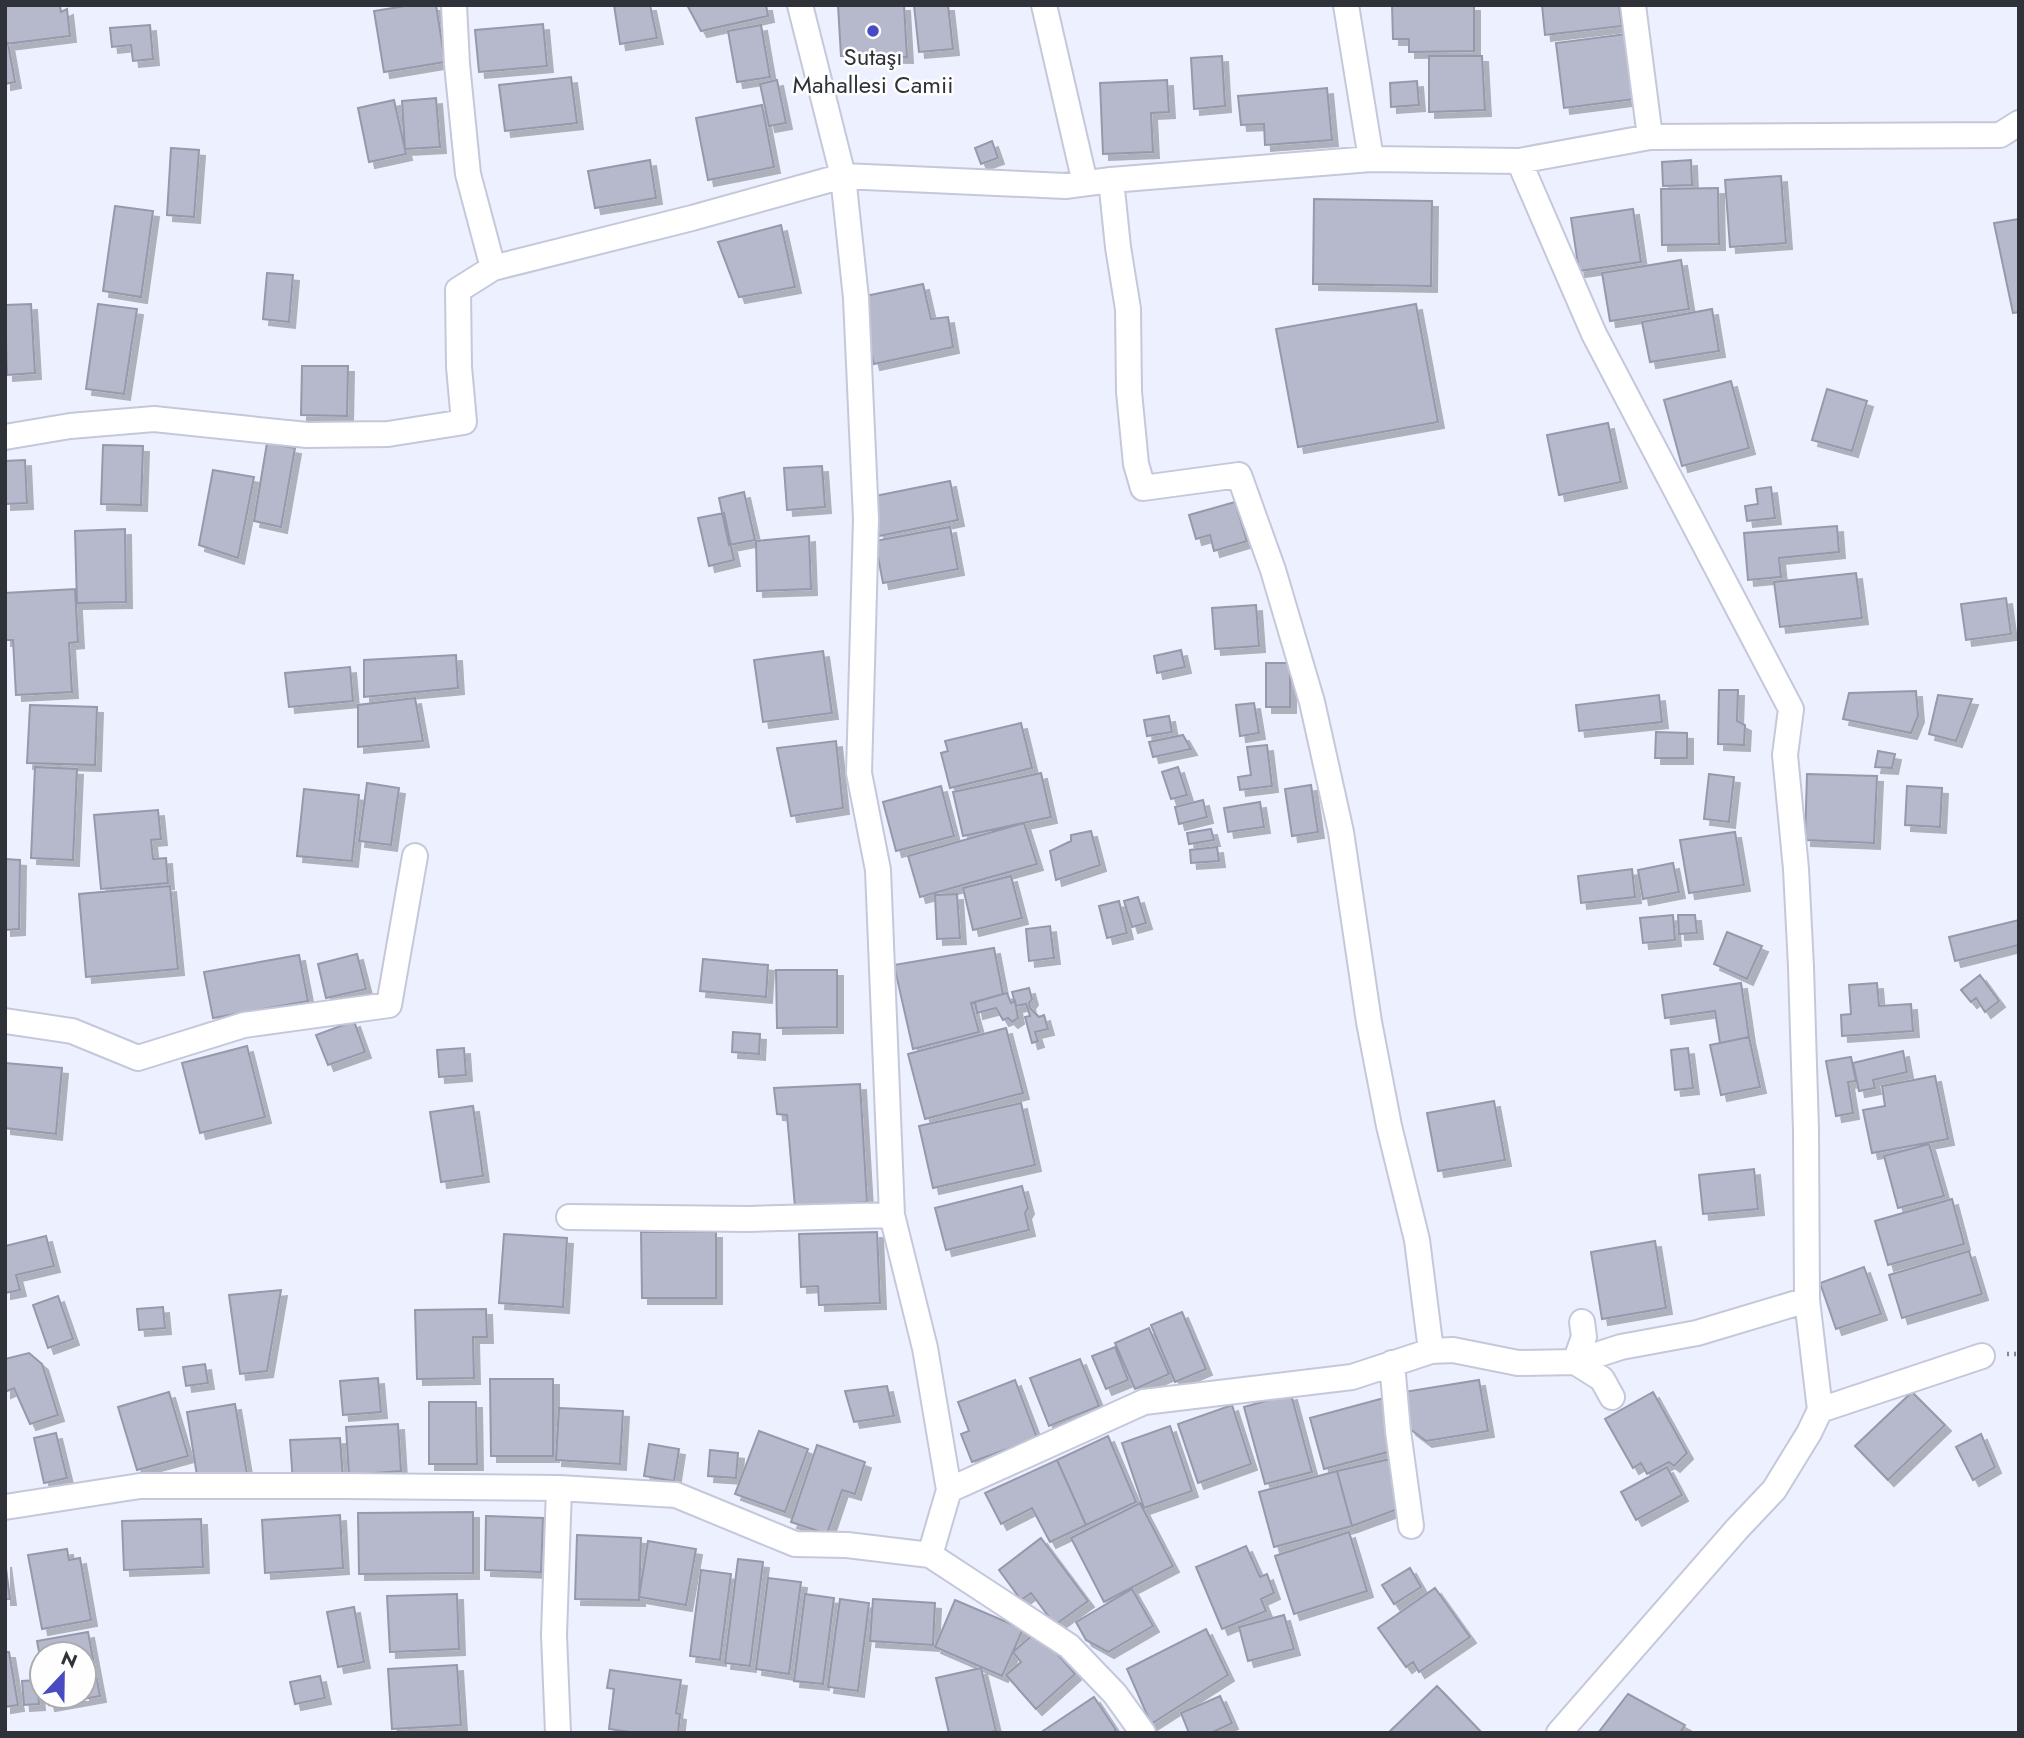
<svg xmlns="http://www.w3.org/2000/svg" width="2024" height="1738" font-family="Jost,sans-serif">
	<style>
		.building { fill: #b5b9cb; stroke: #9699ab; stroke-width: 2; filter: url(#shadow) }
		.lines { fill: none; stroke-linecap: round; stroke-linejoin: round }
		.street-casing { stroke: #c4c8da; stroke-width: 28 }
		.path { stroke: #878a94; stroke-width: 4.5; stroke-dasharray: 2 5; stroke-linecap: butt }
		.street { stroke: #fff; stroke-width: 24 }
		.poi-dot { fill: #484bc1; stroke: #fefefe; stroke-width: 2.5 }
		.labels { text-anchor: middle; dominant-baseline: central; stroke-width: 5; stroke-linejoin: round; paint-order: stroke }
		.poi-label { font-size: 24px; fill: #303239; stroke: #fefefe }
	</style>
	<defs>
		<filter id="shadow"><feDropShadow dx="6" dy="6" stdDeviation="0" flood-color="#0004"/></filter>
	</defs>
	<rect width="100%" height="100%" fill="#edf0ff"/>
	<!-- building -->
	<path class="building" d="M5,5H60L61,12L67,9L70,36L5,44Z
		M411,5H436L445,62L384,72L374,11Z
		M614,5H650L657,38L620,44Z
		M687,5H766L768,16L701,31Z
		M838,5H904L907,57L841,56Z
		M914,5H948L953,49L919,52Z
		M1392,5H1474V51L1409,52V39H1393Z
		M1542,5H1619L1622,26L1545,35Z
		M543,24L547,66L479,72L475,30Z
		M150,25L153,59L133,61L131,45L112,47L110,28Z
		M761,25L770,77L737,82L728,31Z
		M1626,34L1635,99L1564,108L1556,43Z
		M8,43L15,82L5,84V44Z
		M1222,56L1225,106L1194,109L1191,58Z
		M1429,56H1482L1485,110L1429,112Z
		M571,77L577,123L505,131L499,85Z
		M777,80L786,123L769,126L760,84Z
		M1167,80L1169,112L1151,113L1153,152L1103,154L1100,83Z
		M1417,81L1419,105L1391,107L1390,83Z
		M1327,88L1332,140L1265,145L1264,124L1241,125L1238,96Z
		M436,98L440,147L405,149L402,101Z
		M394,100L406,154L369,162L358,108Z
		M762,105L774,167L708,180L696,118Z
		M992,141L998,158L981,164L975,148Z
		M171,148L199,150L194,217L167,215Z
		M650,160L656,198L595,208L588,171Z
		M1691,160L1692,185L1663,186L1662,162Z
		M1781,176L1786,243L1730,247L1725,180Z
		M1718,188L1719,244L1662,245L1661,189Z
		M1314,199L1432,201L1431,286L1313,284Z
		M115,206L153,211L141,297L103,291Z
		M1633,209L1641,262L1579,271L1571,218Z
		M2019,219V312L2013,313L1994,223Z
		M781,225L795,287L739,297L718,242Z
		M1681,260L1689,309L1610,321L1602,273Z
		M267,273L293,275L289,322L263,319Z
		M923,284L931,319L948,317L953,347L874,364L856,298Z
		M31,304L35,373L7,375L5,305Z
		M98,304L137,309L124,394L86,389Z
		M1416,304L1438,422L1298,447L1276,329Z
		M1712,309L1719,351L1650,362L1642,322Z
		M302,366H348L347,416L301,415Z
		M1731,381L1749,448L1682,466L1664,400Z
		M1827,389L1867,401L1852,451L1812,440Z
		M1608,423L1621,482L1559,495L1547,435Z
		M267,443L295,448L281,527L254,521Z
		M103,445L143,446L141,505L101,504Z
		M25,460L27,503L5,504V461Z
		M822,466L825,507L787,510L784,468Z
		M213,470L254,477L238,558L199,545Z
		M950,481L958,520L879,536L870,497Z
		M1771,487L1775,518L1747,521L1745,506L1758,504L1756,489Z
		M744,492L755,540L729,545L719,498Z
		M1235,502L1247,541L1214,551L1210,535L1196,539L1189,515Z
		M724,513L734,560L709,566L698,518Z
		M1837,526L1839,552L1779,558L1781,577L1748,580L1744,533Z
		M950,527L958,569L883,583L875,541Z
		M125,529L126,602L77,603L75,531Z
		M809,536L811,589L757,591L756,541Z
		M1856,573L1862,618L1780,627L1774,582Z
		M75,589L78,642L69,643L72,692L16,695L13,640H5V593Z
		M2006,598L2011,634L1966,640L1961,604Z
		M1256,605L1259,646L1215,649L1212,608Z
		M1181,650L1185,667L1157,673L1154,656Z
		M823,651L832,713L763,722L754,660Z
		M456,655L458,688L364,697V660Z
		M1266,663H1290V707H1266Z
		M350,667L353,701L289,707L285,673Z
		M1719,690H1738L1737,721L1745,725L1744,745L1718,744Z
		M1916,691L1918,716L1911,733L1843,719L1849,693Z
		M1659,695L1662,722L1579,731L1576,705Z
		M1938,695L1972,699L1956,741L1929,734Z
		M415,698L423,741L358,747V705Z
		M1254,703L1259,733L1240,736L1236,705Z
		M30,705L97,707L95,765L27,763Z
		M1169,716L1172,732L1147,736L1144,720Z
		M1021,723L1032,768L950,788L941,753L948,751L945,741Z
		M1656,732L1687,733V758H1655Z
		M1183,735L1191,749L1153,757L1149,742Z
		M836,741L843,808L791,816L777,748Z
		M1267,745L1272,786L1240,790L1238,777L1251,775L1247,747Z
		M1878,751L1895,754L1892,768L1875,767Z
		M35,767L77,769L73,860L31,858Z
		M1178,767L1187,795L1171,799L1162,772Z
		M1041,773L1051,817L963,836L953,792Z
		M1709,774L1734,777L1729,822L1704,819Z
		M1807,774L1877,776L1874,843L1805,840Z
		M367,783L399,788L391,845L359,841Z
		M1311,785L1318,832L1292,836L1285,789Z
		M941,786L954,836L896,851L883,802Z
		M1907,786L1942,788L1940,827L1905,825Z
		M304,789L359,795L352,861L297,856Z
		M1203,800L1207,817L1179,824L1175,807Z
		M1260,802L1264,827L1228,832L1224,808Z
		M158,810L161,839L151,840L153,859L166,858L168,883L101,889L94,815Z
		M1024,823L1037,864L920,897L908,856Z
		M1211,829L1214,840L1189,844L1187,833Z
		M1091,831L1100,865L1056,880L1050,851L1071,841V835Z
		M1735,832L1744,885L1689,893L1680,840Z
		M1217,847L1219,861L1191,863L1190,850Z
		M5,859L20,860L19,929L5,930Z
		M1673,863L1679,892L1643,899L1638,870Z
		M1632,869L1635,897L1581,903L1578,876Z
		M1011,876L1022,918L973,930L963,888Z
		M170,886L178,969L86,977L79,894Z
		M957,894L960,938L937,939L935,895Z
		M1138,897L1146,923L1132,927L1124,901Z
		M1119,901L1127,933L1107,938L1099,906Z
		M1673,915L1675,940L1643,943L1640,918Z
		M1678,915H1695L1697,933L1679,934Z
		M2019,920V945L1955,961L1949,937Z
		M1050,926L1054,958L1029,961L1026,929Z
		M1727,932L1762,946L1747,979L1714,964Z
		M994,948L1003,994L971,1003L979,1032L913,1049L894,965Z
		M357,954L366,989L326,998L318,964Z
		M299,955L308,1001L213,1018L204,972Z
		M703,959L768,965L766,997L700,991Z
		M776,970H837V1027L777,1028Z
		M1980,975L1999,1001L1985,1012L1976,998L1971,1002L1961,990Z
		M1741,983L1749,1037L1720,1043L1715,1011L1665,1018L1662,995Z
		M1877,983L1879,1006L1911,1004L1913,1031L1842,1036L1841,1015L1851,1014L1849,985Z
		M1029,988L1032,999L1029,1003L1030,1008L1039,1017L1044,1015L1048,1029L1035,1032L1038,1041L1032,1043L1025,1017L1030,1016L1026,1004L1016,1006L1012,992Z
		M1007,993L1011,1003L1015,1001L1018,1018L1012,1022L1008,1018L1003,1020L996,1008L977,1013L975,1002Z
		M354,1021L365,1052L328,1065L316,1035Z
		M1006,1028L1023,1093L925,1119L908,1054Z
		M733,1032L760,1034L759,1054L732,1052Z
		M1749,1037L1760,1087L1721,1095L1710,1045Z
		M247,1046L265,1117L200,1133L182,1063Z
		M464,1048L466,1075L439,1077L437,1050Z
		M1688,1048L1693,1088L1675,1090L1671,1050Z
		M1903,1051L1907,1072L1873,1080L1875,1088L1859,1091L1853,1063Z
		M1851,1057L1856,1081L1848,1082L1853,1113L1836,1116L1826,1061Z
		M5,1063L62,1068L56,1134L5,1128Z
		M1935,1076L1948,1139L1872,1153L1863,1110L1885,1106L1882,1086Z
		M860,1084L867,1202L795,1207L787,1115L777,1114L774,1088Z
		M1494,1101L1505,1160L1438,1171L1427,1113Z
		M1021,1103L1035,1165L933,1188L919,1126Z
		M473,1106L483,1176L441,1182L430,1112Z
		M1929,1144L1944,1196L1898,1208L1884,1156Z
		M1754,1169L1758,1209L1703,1214L1699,1175Z
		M1022,1186L1028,1208L1025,1213L1029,1230L946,1250L935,1208Z
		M1952,1199L1964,1244L1888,1265L1875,1221Z
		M641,1232H716V1298H642Z
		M877,1232L880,1303L819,1305L818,1286L801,1287L799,1234Z
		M504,1234L567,1238L563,1307L499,1303Z
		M46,1236L54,1266L16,1275L20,1290L5,1293V1246Z
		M1655,1241L1666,1308L1602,1319L1591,1252Z
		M1969,1251L1982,1294L1902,1318L1889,1275Z
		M1864,1267L1881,1314L1836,1329L1820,1283Z
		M281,1290L267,1371L240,1374L229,1295Z
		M58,1296L73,1339L48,1348L33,1305Z
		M163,1307L165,1328L139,1330L137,1309Z
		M486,1309L487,1337H473L474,1378L417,1379L415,1310Z
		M1182,1312L1206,1369L1175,1382L1151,1325Z
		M1149,1328L1169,1374L1135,1389L1115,1343Z
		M1115,1347L1128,1380L1106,1389L1092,1356Z
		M29,1353L42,1364L58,1415L30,1424L14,1388L5,1392V1359Z
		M1080,1359L1099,1406L1049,1426L1030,1378Z
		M205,1364L208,1383L186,1386L183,1367Z
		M378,1378L381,1412L343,1415L340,1381Z
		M490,1379H553V1456H491Z
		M1015,1380L1037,1438L972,1462L961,1434L969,1431L958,1402Z
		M1479,1380L1488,1431L1426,1441L1410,1429L1404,1392Z
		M887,1386L894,1416L854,1422L845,1391Z
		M169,1392L188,1456L137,1470L118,1407Z
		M1653,1392L1687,1453L1674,1466L1669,1462L1647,1474L1641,1463L1633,1468L1605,1419Z
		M1912,1392L1945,1425L1888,1480L1855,1446Z
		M1291,1394L1312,1472L1265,1484L1244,1407Z
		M1384,1398L1399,1449L1324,1469L1310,1418Z
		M429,1402H476L477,1464H429Z
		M235,1404L247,1474L198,1482L187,1412Z
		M1232,1405L1251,1464L1198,1483L1178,1424Z
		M559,1408L623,1411L620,1464L556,1460Z
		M398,1424L401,1471L349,1475L346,1427Z
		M1170,1426L1192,1491L1144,1508L1122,1443Z
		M759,1431L808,1449L785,1512L735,1494Z
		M56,1433L67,1478L44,1483L34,1438Z
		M1981,1434L1995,1467L1973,1480L1956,1447Z
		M1108,1436L1136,1502L1086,1525L1057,1460Z
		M340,1438L343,1479L293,1483L290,1440Z
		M649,1444L679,1449L674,1481L644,1476Z
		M817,1445L865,1462L855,1494L842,1490L827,1534L791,1522Z
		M710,1450L738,1453L736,1478L708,1476Z
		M1390,1459L1406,1506L1352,1526L1337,1471Z
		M1057,1460L1086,1525L1050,1542L1032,1508L1001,1524L985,1493Z
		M1667,1467L1682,1495L1636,1520L1621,1492Z
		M1337,1471L1352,1526L1274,1547L1259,1492Z
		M1140,1503L1173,1566L1104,1602L1071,1538Z
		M473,1512V1573L359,1574L358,1513Z
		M340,1515L343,1568L265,1573L262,1520Z
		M486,1516L543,1518L541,1572L485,1570Z
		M201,1519L203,1567L124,1570L122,1521Z
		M1349,1532L1367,1591L1294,1614L1275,1556Z
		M577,1535L641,1538L639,1600L575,1599Z
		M1041,1538L1088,1601L1055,1625L1031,1593L1021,1600L999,1570Z
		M648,1541L696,1549L686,1605L639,1597Z
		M1246,1546L1260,1577L1267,1574L1274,1593L1261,1599L1266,1611L1222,1629L1196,1567Z
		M67,1549L69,1560L80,1558L91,1620L42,1629L28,1555Z
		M738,1559L763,1562L750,1666L725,1663Z
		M5,1561L10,1599H5Z
		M1410,1568L1421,1587L1394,1604L1382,1585Z
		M701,1570L731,1574L720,1660L690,1656Z
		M768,1578L801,1582L789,1674L756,1669Z
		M1435,1588L1470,1637L1419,1672L1413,1662L1406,1667L1378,1628Z
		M1132,1589L1153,1626L1108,1652L1086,1640L1076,1622Z
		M457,1594L459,1649L390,1652L387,1596Z
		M805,1594L834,1598L823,1684L794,1681Z
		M840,1599L869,1603L858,1691L828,1687Z
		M873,1599L935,1603L933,1645L870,1641Z
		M955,1600L1023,1629L1002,1676L935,1647Z
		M354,1607L364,1662L338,1667L327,1612Z
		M1284,1615L1294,1649L1248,1661L1239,1627Z
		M1206,1629L1228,1675L1151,1724L1127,1669Z
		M1037,1631L1075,1674L1036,1709L1006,1675L1021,1662L1013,1652Z
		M88,1632L100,1696L49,1705L47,1696H84V1654H42V1667L37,1641Z
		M5,1652H9L18,1705L5,1707Z
		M457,1665L461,1725L392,1729L388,1669Z
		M981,1668L996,1731L987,1733H949L936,1678Z
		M610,1670L681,1680L676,1713L680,1714L678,1733H637L609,1729L614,1689L607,1688Z
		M320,1676L325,1698L295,1704L290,1682Z
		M37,1680L39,1704L24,1705L22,1681Z
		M1437,1686L1482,1733H1388Z
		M1628,1694L1685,1725L1680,1733H1598Z
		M1220,1696L1232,1723L1211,1733H1189L1181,1713Z
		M1094,1697L1116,1730L1113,1733H1040Z"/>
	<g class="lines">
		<defs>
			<path id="street" d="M454,5L457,64L468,174L493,268
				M800,5L843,176L856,298L866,519L859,773L878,870L892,1215L925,1348L949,1490L930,1555
				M1044,5L1085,183
				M1346,5L1371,159
				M1633,5L1650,137
				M1519,161L1594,334L1791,709L1785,755L1796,869L1801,967L1806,1130L1807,1300L1820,1410L1809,1433L1774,1490L1737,1529L1559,1733
				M1111,180L1118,247L1128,309L1129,392L1136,464L1143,488L1239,475L1273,570L1312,702L1341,832L1369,1022L1389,1126L1417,1240L1431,1351
				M5,437L70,426L154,419L307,435L388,434L464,422L459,367L458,290L493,268L692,218L843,176L1065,186L1111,180L1371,159L1519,161L1650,137L2000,135L2019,123
				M5,1021L72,1031L138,1058L244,1025L389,1005L415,856
				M569,1217L748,1219L892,1215
				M1582,1322L1584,1337L1575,1362L1602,1379L1612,1397
				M1392,1363L1398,1431L1411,1526
				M1820,1410L1982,1356
				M949,1490L1144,1402L1352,1377L1431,1351L1453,1350L1518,1363L1575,1362L1621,1347L1697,1333L1807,1300
				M5,1507L140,1486H347L559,1488L676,1495L795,1544L847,1545L930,1555L1069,1646L1115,1694L1143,1733
				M558,1733L554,1635L559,1488"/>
		</defs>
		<!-- street casing -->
		<use href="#street" class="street-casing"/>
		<!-- path -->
		<path class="path" d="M2007,1354H2019"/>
		<!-- street -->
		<use href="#street" class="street"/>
	</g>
	<!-- markers -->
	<circle class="poi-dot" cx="873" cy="31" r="7"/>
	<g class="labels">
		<!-- poi labels -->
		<g class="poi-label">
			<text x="873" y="56">Sutaşı<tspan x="873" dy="28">Mahallesi Camii</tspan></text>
		</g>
	</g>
	<!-- border -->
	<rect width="2024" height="1738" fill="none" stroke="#303239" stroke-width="14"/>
	<!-- north arrow -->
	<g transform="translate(63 1675) rotate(22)"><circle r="33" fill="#fefefe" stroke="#acacaf" stroke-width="2"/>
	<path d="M0-5L12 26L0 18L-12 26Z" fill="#484bc1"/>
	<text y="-10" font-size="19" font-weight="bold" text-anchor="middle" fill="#303239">N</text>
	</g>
</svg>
